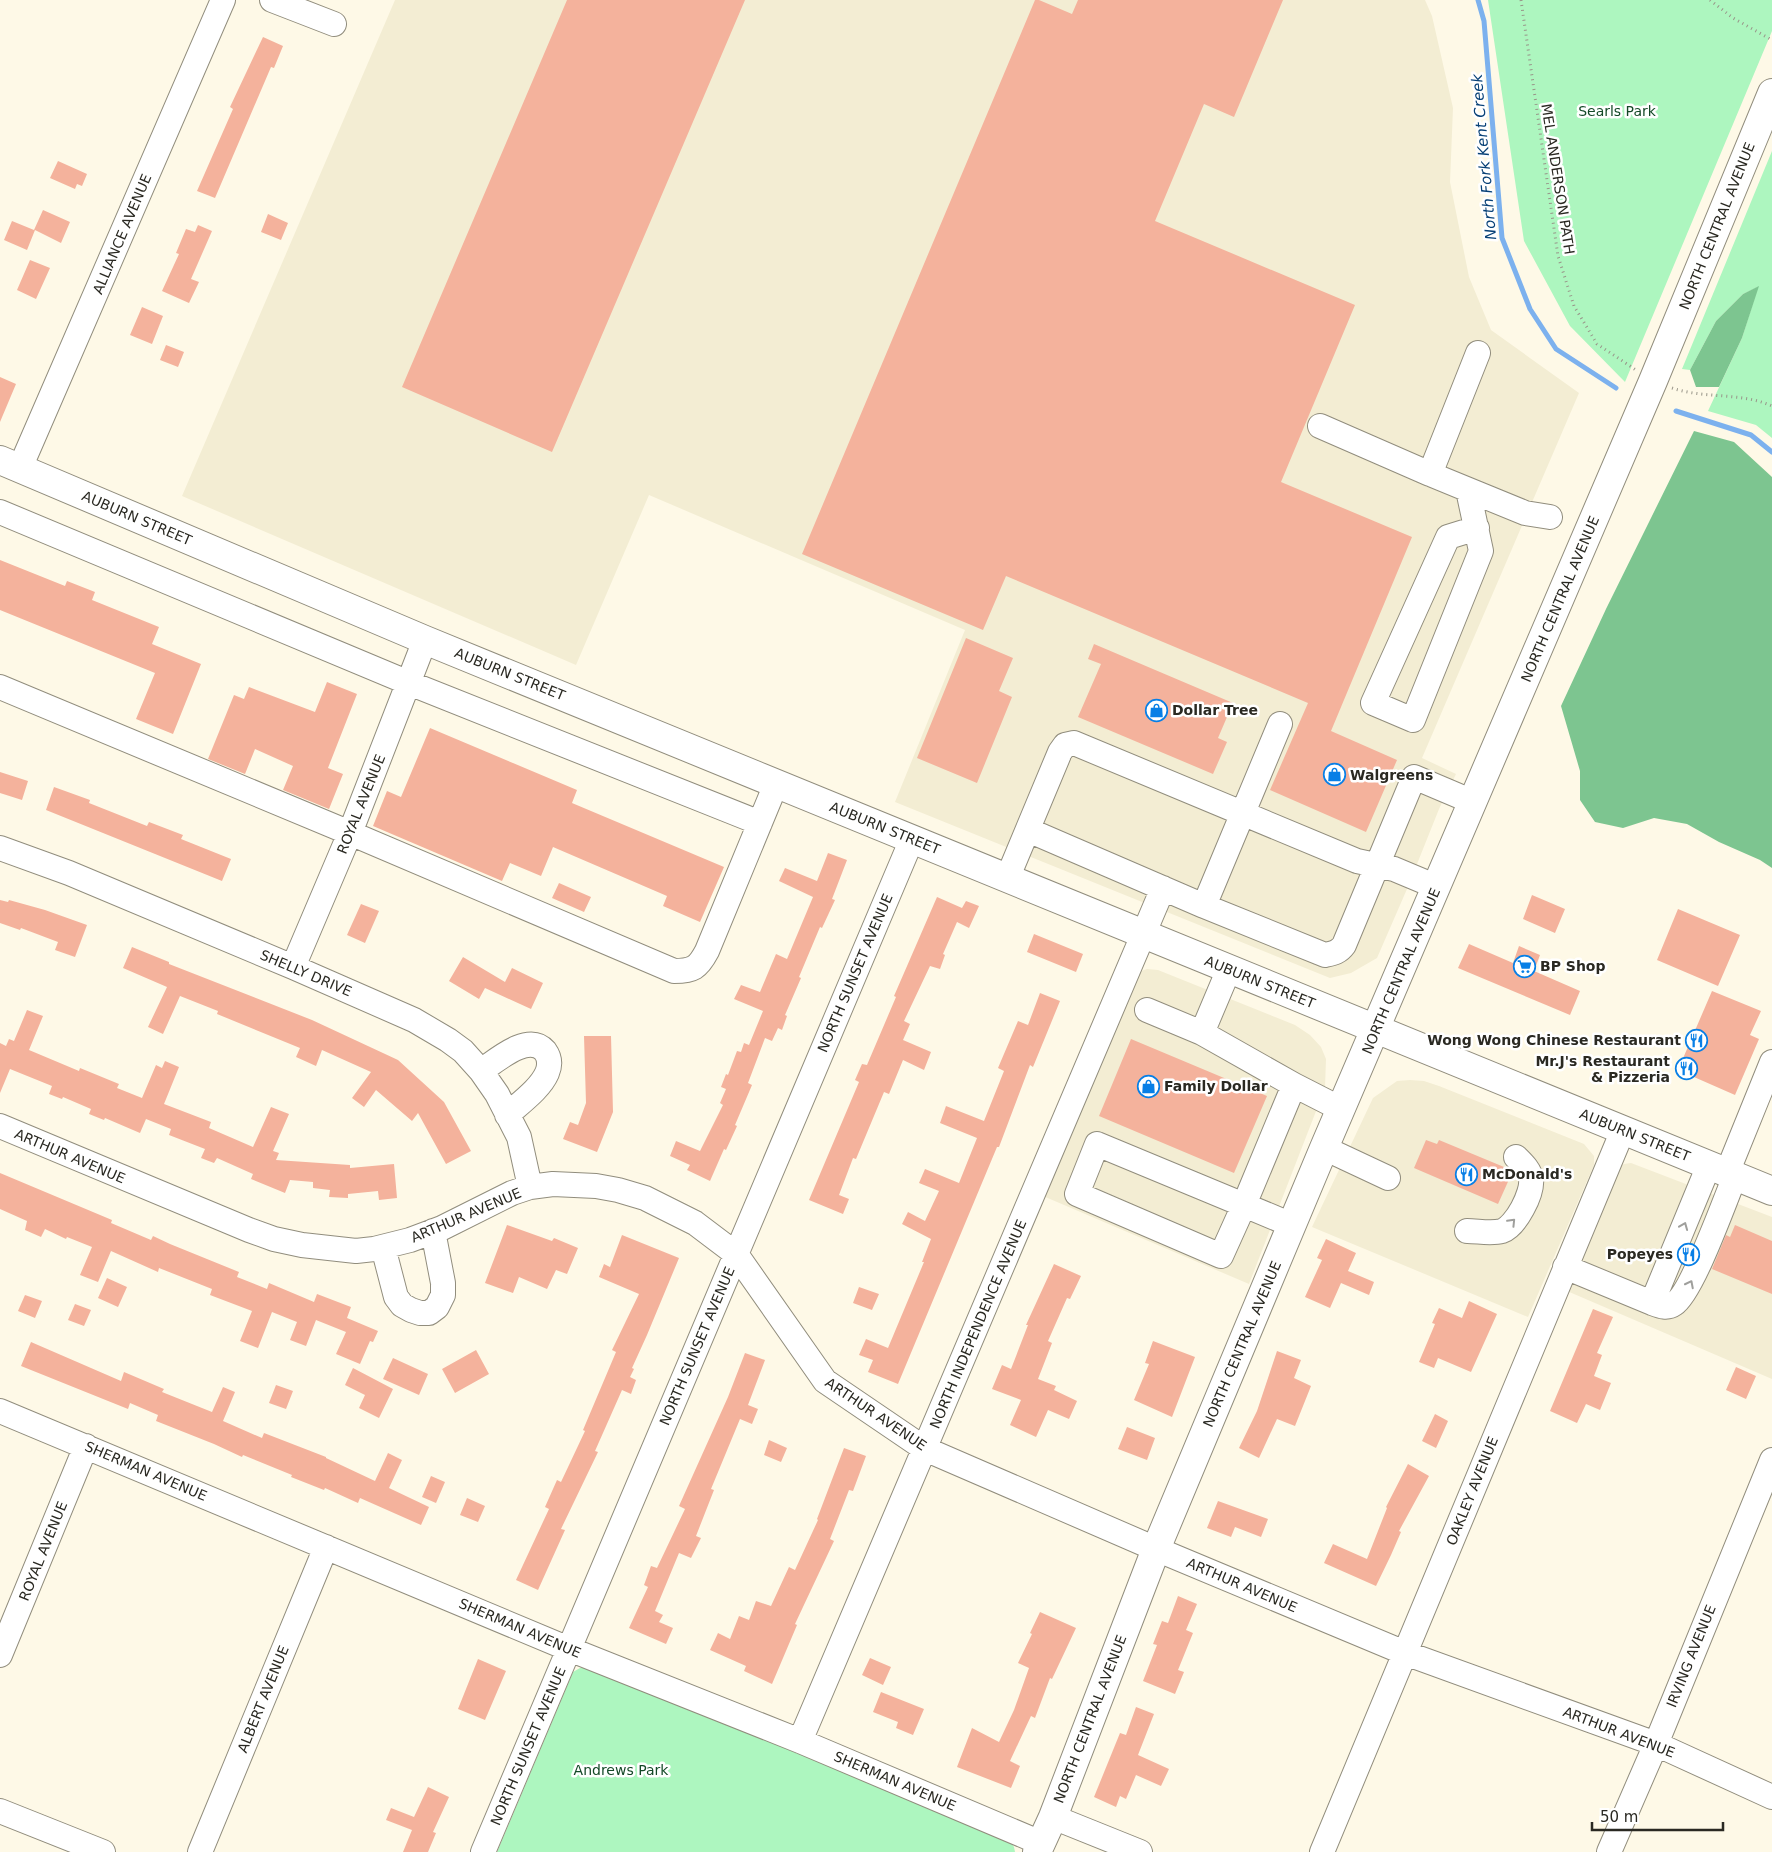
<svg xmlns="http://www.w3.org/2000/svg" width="1772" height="1852" font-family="'DejaVu Sans',sans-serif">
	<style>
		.built { fill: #f3edd3 }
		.green { fill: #adf6bf }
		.forest { fill: #7dc590 }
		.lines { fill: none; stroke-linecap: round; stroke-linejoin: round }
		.stream { stroke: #7cb1ee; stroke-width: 5 }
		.building { fill: #f4b29c }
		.minor-casing { stroke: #918d7d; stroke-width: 26 }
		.major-casing { stroke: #918d7d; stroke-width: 30 }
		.path { stroke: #989589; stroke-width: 3; stroke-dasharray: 1 4; stroke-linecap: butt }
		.minor { stroke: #fff; stroke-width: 24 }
		.major { stroke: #fff; stroke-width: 28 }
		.oneway { stroke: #9f9f9c }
		.labels { text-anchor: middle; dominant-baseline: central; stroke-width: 5; stroke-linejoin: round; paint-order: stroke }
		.park-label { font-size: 14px; fill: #144927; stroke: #fff }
		.street-label { font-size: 14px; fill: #2a2922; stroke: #fff }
		.poi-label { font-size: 14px; font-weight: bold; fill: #2a2922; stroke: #fff; text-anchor: start }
		.water-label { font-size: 15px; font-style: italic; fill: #074076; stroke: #fff }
	</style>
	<rect width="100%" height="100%" fill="#fef9e7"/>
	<!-- built -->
	<path class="built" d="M395,0H1425L1432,16L1453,108L1450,182L1469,277L1491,330L1579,393L1422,758L1456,774L1439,809L1407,889L1377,958L1351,973L1330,978L895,802L965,630L649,495L576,665L182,496Z
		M1147,969L1158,970L1295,1025L1310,1035L1321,1047L1326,1059L1325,1088L1249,1284L1043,1196L1134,977L1141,971Z
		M1410,1080L1424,1081L1439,1086L1584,1144L1594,1156V1165L1528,1317L1312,1227L1373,1098L1397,1081Z
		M1631,1163L1772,1217V1379L1567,1291L1618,1168L1624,1164Z"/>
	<!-- green -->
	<path class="green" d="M1488,0H1772V31L1625,382L1570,326L1524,241Z
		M1772,151V438L1756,425L1708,411L1742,338L1758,287L1743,294L1716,321L1690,370L1682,369Z
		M588,1667L1010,1841L1014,1847L1015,1852H497L573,1672L580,1668Z"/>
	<!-- forest -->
	<path class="forest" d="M1759,286L1742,338L1719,387H1696L1690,370L1716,321L1743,294Z
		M1694,431L1734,442L1772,477V868L1760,860L1719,842L1687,824L1654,818L1623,828L1595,822L1580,800V771L1561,706L1606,609Z"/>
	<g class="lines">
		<!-- stream -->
		<path class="stream" d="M1478,0L1484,21L1502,238L1530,309L1556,349L1616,388
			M1676,411L1751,435L1772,452"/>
	</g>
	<!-- building -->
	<path class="building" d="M567,0H745L552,452L402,387Z
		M1035,0H1039L1072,14L1078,0H1283L1234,117L1204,104L1155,221L1355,305L1281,482L1412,537L1331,731L1397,760L1366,832L1270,790L1308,703L1006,576L983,630L802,554Z
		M263,37L283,46L274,68L271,67L215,198L197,191L233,109L230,107Z
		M58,161L87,174L82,186L77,184L75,189L50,178Z
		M43,210L70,222L61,243L35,230L27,250L4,240L12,221L34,230Z
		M268,214L288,223L281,240L261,232Z
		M198,225L212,231L191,279L199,282L189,303L162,291L179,254L176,253L186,229L195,232Z
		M30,260L50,268L36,299L17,290Z
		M142,307L163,316L152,344L130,335Z
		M166,345L184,352L178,367L160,360Z
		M0,377L16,384L0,422Z
		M0,560L65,586L67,581L95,592L92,600L159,627L152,644L201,664L173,734L136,719L155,673L0,610Z
		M966,638L1013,658L999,691L1012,697L977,783L917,758Z
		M1094,644L1233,703L1218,738L1227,742L1213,774L1078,717L1101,664L1088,659Z
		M327,682L357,694L328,768L343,774L329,809L283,790L293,766L255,749L245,774L208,759L234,695L244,699L249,687L315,712Z
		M430,728L577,790L572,803L724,867L700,922L663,906L667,896L553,847L541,876L510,863L502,881L373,826L387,791L401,797Z
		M0,772L28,781L22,800L0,793Z
		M54,787L90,800L89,803L147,826L149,822L183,835L181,839L231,859L222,881L46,810Z
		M828,853L847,860L832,899L835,900L822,928L820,927L799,977L801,978L785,1015L787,1016L782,1030L778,1028L772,1041L765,1038L748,1083L752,1085L735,1125L737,1126L726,1150L724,1149L710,1181L687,1170L690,1165L670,1156L676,1141L700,1151L723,1105L720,1103L726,1089L721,1087L726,1074L728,1075L737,1051L741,1052L744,1043L749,1045L763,1011L734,999L741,985L760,992L776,954L787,959L813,897L779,881L785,868L817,881Z
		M559,883L591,897L584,912L552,898Z
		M1532,895L1565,909L1555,933L1523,919Z
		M937,897L962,908L966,901L979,906L969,928L957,922L943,954L945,955L940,969L930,966L904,1021L910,1024L903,1040L931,1052L924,1070L903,1060L889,1094L884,1092L856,1159L853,1158L839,1195L849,1199L843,1214L809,1200L859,1082L855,1080L862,1064L867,1065L896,997L894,996Z
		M0,900L8,902L9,900L45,910L87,925L75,957L55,950L58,942L21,928L20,930L0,923Z
		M361,904L379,911L365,943L347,935Z
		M1678,909L1740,935L1718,986L1657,960Z
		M1034,934L1083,954L1076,972L1027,952Z
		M1469,944L1513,963L1519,946L1540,955L1534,971L1580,991L1570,1015L1458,968Z
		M132,947L169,962V964L312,1020L398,1060L444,1102L471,1151L446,1164L418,1113L412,1121L376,1090L364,1107L352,1098L371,1072L322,1050L316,1066L296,1057L300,1048L217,1014L218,1011L180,996L163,1034L148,1027L167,987L123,968Z
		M463,957L505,982L512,968L543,983L531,1009L485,988L479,999L449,981Z
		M1712,991L1761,1011L1750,1035L1759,1039L1735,1095L1678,1070Z
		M1040,993L1060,1001L1033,1067L1030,1065L999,1147H997L898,1384L868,1372L873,1360L859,1355L866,1339L888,1348L924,1262H922L931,1239L902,1224L908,1212L925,1221L939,1191L919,1183L925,1169L959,1183L977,1138L940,1123L946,1106L984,1121L1004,1071L998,1068L1018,1021L1028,1025Z
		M27,1010L43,1016L29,1050L79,1071L80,1068L119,1084L117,1088L142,1098L156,1065L162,1068L165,1061L179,1067L164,1104L211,1122L209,1128L253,1147L271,1107L289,1114L273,1151L279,1153L276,1160L350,1165V1168L394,1164L397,1198L379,1200L378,1191L348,1194V1198L329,1197L330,1190L313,1188V1182L290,1180L285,1193L251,1179L253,1174L217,1158L214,1163L201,1158L205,1149L169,1135L171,1129L146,1119L140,1133L105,1118L104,1120L89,1114L91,1109L63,1097L62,1099L49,1094L52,1086L10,1069L0,1093V1043L6,1046L9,1039L14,1041Z
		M584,1036H611L613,1112L597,1152L563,1139L570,1122L578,1125L586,1103Z
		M1131,1039L1267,1096L1234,1173L1099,1116Z
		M1426,1140L1437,1144L1439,1140L1504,1167L1502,1172L1511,1175L1498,1204L1414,1168Z
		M0,1173L112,1220L111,1223L151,1240L153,1236L170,1244L239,1272L237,1277L267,1289L269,1283L314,1302L317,1294L351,1307L347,1318L378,1331L373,1342L370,1341L360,1364L336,1354L346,1332L316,1320L306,1346L290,1340L297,1322L272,1312L258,1348L240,1341L252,1311L210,1295L212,1289L159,1268L158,1272L111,1251L98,1282L80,1275L92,1247L67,1237L66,1239L45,1229L41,1237L25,1230L27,1221L0,1209Z
		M507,1225L552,1241L554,1238L578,1248L567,1274L556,1270L547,1289L519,1277L513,1293L485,1283Z
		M1735,1225L1772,1241V1294L1712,1269L1726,1235L1730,1237Z
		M622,1235L679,1258L647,1335L632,1368L634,1369L630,1377L636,1380L631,1394L622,1390L595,1451L598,1452L561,1529L565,1530L538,1590L516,1580L549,1509L545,1507L557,1480L561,1482L585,1431L583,1430L616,1352L612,1350L639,1294L599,1277L604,1264L610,1267Z
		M1326,1239L1356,1253L1348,1271L1374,1282L1369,1295L1341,1283L1330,1308L1305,1297L1322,1260L1317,1258Z
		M1054,1264L1081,1276L1070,1299L1067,1298L1048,1341L1052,1343L1038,1379L1056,1386L1054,1390L1077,1401L1069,1419L1048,1410L1036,1437L1010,1425L1021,1400L992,1389L1002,1365L1011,1369L1028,1325H1026Z
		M107,1278L127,1287L118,1307L98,1298Z
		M859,1287L879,1294L872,1310L853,1303Z
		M25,1295L42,1301L35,1318L18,1311Z
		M1469,1301L1497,1314L1471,1372L1438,1358L1434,1368L1419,1362L1435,1324L1432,1323L1439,1308L1462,1318Z
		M75,1304L91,1310L84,1326L68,1320Z
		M1593,1309L1613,1317L1597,1353L1602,1355L1594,1376L1611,1383L1600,1410L1586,1404L1577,1423L1550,1411Z
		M1153,1341L1195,1357L1172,1417L1134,1400L1149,1364L1145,1363Z
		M31,1342L121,1381L124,1372L164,1389L162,1392L212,1412L223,1387L235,1392L223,1421L262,1438L264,1433L326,1457V1458L375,1481L388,1453L402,1460L389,1488L429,1507L421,1525L360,1498L358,1503L325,1488L324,1490L291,1477L292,1475L243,1455L242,1457L214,1444L156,1421L158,1415L130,1403L128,1409L21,1366Z
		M476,1350L489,1374L455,1393L442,1369Z
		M1277,1351L1301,1360L1294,1378L1311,1386L1295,1426L1277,1419L1259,1458L1239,1448L1257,1411Z
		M745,1353L765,1360L748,1405L758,1409L752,1424L740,1419L711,1489L714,1490L696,1536L701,1538L691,1558L679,1553L655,1611L663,1615L659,1622L673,1628L666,1644L629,1628L648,1587L644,1585L651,1566L657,1568L685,1509L679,1506L728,1397Z
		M393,1358L428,1374L419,1395L383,1379Z
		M1736,1367L1756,1376L1746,1399L1726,1390Z
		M353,1368L393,1389L379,1418L359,1408L365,1395L345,1385Z
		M276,1385L293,1391L286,1409L269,1403Z
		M1435,1414L1448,1421L1436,1448L1422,1441Z
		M1127,1427L1155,1438L1147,1460L1118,1449Z
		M769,1440L787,1448L781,1462L764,1455Z
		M844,1448L866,1456L853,1491L849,1490L830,1539L834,1541L795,1624L797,1625L772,1684L744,1671L746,1666L710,1650L718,1633L730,1639L739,1616L749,1620L756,1601L771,1606L789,1567L795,1570L818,1520L817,1519Z
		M1408,1464L1429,1476L1399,1531L1401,1532L1391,1555L1376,1586L1324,1563L1333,1544L1367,1559L1387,1508L1386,1507Z
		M431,1476L445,1482L436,1503L422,1497Z
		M467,1498L485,1506L478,1522L460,1515Z
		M1218,1501L1268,1519L1261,1537L1235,1527L1231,1537L1207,1528Z
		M1178,1596L1197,1604L1186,1630L1193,1633L1178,1670L1184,1672L1175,1694L1143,1681L1157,1645L1153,1644L1162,1621L1168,1623Z
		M1040,1612L1076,1628L1052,1679L1050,1678L1035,1718L1031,1716L1010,1761L1020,1766L1011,1788L957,1767L972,1728L999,1742L1014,1710L1029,1668L1018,1663L1032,1634L1030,1633Z
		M870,1658L891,1667L883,1685L862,1675Z
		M478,1659L506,1671L485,1720L458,1709Z
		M881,1692L924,1709L913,1735L896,1728L898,1722L873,1712Z
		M1136,1707L1154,1714L1138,1755L1169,1769L1161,1786L1136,1775L1126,1799L1120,1796L1116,1807L1094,1797L1120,1733L1126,1735Z
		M428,1787L449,1797L433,1832L436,1833L428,1852H403L412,1830L386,1820L391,1808L414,1817Z"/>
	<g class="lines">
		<defs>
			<path id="minor" d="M272,0L334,24
				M1478,353L1430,474L1525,513L1550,517
				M1320,426L1430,474
				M20,468L223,0
				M1468,490L1481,551L1413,720L1373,703L1448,537L1477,528
				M0,512L409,683L760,823
				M0,687L350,833L674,971C693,971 698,968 707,951L776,784
				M1028,830L1204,906L1325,955C1334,953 1339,952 1344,945L1414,777L1473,802
				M0,848L69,873L293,967L414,1020L448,1040L463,1051L481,1071L497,1094L519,1137L530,1187
				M1007,879L1060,752L1065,745L1074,743L1357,861L1394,869L1437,887
				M1204,906L1280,724
				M293,967L350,833L425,640
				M1147,1010L1202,1033L1229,969
				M1202,1033L1294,1085L1244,1205L1292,1225
				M481,1071C496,1061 528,1032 545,1051C550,1058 550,1066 547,1073C540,1089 520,1103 507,1115
				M1294,1085L1341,1109
				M0,1126L249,1230L274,1239L302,1245L356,1251L374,1249L410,1240L442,1228L512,1193L530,1187L553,1184L596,1186L618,1190L645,1198L695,1223L736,1254L825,1381L925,1449L1156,1549L1405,1653L1656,1744L1772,1797
				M1097,1144L1244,1205L1221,1256L1077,1194Z
				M1324,1148L1388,1178
				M1727,1173L1772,1062
				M1467,1231C1478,1231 1491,1234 1502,1231C1516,1226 1533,1193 1531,1179C1530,1170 1522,1163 1516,1157
				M383,1247L396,1297L402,1305L411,1310L420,1313H429L437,1307L443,1295V1283L433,1231
				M1565,1267L1652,1303C1660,1306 1667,1309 1674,1304C1692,1293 1725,1200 1735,1176
				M1652,1303L1709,1165
				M0,1411L569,1649L800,1741L1041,1843
				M0,1655L86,1446
				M800,1741L1163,888
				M0,1811L103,1852
				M1053,1817L1140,1852
				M200,1852L326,1547
				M483,1852L912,839
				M1322,1852L1623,1130
				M1609,1852L1656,1744L1772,1460"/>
			<path id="major" d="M0,460L425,640L1772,1191
				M1037,1852L1053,1817L1156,1549L1324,1148L1653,381L1772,93"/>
		</defs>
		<!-- minor casing -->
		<use href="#minor" class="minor-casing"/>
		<!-- major casing -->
		<use href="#major" class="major-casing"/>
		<!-- path -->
		<path class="path" d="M1521,0L1558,256L1574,306L1597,344L1636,370
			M1710,0L1733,18L1772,40
			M1672,388C1704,399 1741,392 1772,406"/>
		<!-- minor -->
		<use href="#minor" class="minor"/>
		<!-- major -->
		<use href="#major" class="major"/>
	</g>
	<!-- one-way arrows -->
	<defs><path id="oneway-chevron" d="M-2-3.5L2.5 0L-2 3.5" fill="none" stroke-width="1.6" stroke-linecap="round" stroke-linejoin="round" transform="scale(1.25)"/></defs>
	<g class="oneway">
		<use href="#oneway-chevron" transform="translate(1512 1222) rotate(-46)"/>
		<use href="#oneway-chevron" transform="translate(1684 1226) rotate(-68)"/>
		<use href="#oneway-chevron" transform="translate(1690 1284) rotate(-63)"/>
	</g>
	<!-- icons -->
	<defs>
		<symbol id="shop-ring" viewBox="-11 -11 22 22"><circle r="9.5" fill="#fff" stroke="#087fe6" stroke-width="1.5"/><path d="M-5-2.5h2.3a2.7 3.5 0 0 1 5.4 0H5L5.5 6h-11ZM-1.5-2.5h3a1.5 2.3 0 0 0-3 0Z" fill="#087fe6"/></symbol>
		<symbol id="supermarket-ring" viewBox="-11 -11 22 22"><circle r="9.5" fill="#fff" stroke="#087fe6" stroke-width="1.5"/><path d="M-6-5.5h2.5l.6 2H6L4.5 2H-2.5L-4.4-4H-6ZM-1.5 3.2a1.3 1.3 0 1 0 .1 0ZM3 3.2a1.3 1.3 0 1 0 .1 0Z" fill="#087fe6"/></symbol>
		<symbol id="restaurant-ring" viewBox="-11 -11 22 22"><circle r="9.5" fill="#fff" stroke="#087fe6" stroke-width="1.5"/><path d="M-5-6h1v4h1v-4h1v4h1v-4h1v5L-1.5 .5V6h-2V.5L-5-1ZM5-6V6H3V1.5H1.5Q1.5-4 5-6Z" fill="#087fe6"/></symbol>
	</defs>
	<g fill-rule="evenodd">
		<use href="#shop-ring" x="1144" y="698" width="25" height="25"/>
		<use href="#shop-ring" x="1322" y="762" width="25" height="25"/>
		<use href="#supermarket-ring" x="1512" y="954" width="25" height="25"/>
		<use href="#restaurant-ring" x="1684" y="1028" width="25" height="25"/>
		<use href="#restaurant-ring" x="1674" y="1056" width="25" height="25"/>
		<use href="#shop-ring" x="1136" y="1074" width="25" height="25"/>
		<use href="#restaurant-ring" x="1454" y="1162" width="25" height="25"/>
		<use href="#restaurant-ring" x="1676" y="1242" width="25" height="25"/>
	</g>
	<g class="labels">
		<!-- park labels -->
		<g class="park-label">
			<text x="1617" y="111">Searls Park</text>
			<text x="621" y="1770">Andrews Park</text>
		</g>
		<!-- street labels -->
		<g class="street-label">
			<text transform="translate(1558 179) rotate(81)">MEL ANDERSON PATH</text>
			<text transform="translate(1717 226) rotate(-68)">NORTH CENTRAL AVENUE</text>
			<text transform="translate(122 234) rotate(-67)">ALLIANCE AVENUE</text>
			<text transform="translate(137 518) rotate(23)">AUBURN STREET</text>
			<text transform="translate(1560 599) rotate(-67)">NORTH CENTRAL AVENUE</text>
			<text transform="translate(510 674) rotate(22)">AUBURN STREET</text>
			<text transform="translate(361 804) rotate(-68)">ROYAL AVENUE</text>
			<text transform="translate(885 828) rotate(22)">AUBURN STREET</text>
			<text transform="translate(1401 971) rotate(-67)">NORTH CENTRAL AVENUE</text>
			<text transform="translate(306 973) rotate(23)">SHELLY DRIVE</text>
			<text transform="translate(855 973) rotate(-67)">NORTH SUNSET AVENUE</text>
			<text transform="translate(1260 982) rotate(22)">AUBURN STREET</text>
			<text transform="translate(1635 1135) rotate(22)">AUBURN STREET</text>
			<text transform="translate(70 1156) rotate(23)">ARTHUR AVENUE</text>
			<text transform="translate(466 1215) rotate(-23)">ARTHUR AVENUE</text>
			<text transform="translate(978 1324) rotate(-67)">NORTH INDEPENDENCE AVENUE</text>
			<text transform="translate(1242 1344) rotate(-67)">NORTH CENTRAL AVENUE</text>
			<text transform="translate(697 1346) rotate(-67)">NORTH SUNSET AVENUE</text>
			<text transform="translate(876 1414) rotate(34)">ARTHUR AVENUE</text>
			<text transform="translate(146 1471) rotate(23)">SHERMAN AVENUE</text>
			<text transform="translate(1472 1491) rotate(-68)">OAKLEY AVENUE</text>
			<text transform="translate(43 1551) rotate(-68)">ROYAL AVENUE</text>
			<text transform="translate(1242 1585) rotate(23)">ARTHUR AVENUE</text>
			<text transform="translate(520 1628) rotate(23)">SHERMAN AVENUE</text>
			<text transform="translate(1691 1656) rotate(-68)">IRVING AVENUE</text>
			<text transform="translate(263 1699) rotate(-68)">ALBERT AVENUE</text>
			<text transform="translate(1090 1719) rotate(-69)">NORTH CENTRAL AVENUE</text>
			<text transform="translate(1619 1732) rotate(21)">ARTHUR AVENUE</text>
			<text transform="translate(528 1746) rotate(-67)">NORTH SUNSET AVENUE</text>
			<text transform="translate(895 1781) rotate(23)">SHERMAN AVENUE</text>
		</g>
		<!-- poi labels -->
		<g class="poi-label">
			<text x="1172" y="710">Dollar Tree</text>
			<text x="1350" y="775">Walgreens</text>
			<text x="1540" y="966">BP Shop</text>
			<text x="1681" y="1040" text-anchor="end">Wong Wong Chinese Restaurant</text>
			<text x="1670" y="1061" text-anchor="end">Mr.J's Restaurant<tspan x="1670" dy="16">&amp; Pizzeria</tspan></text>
			<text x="1164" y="1086">Family Dollar</text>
			<text x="1482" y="1174">McDonald's</text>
			<text x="1673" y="1254" text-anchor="end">Popeyes</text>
		</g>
		<!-- water labels -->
		<g class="water-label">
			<text transform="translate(1484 157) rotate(-95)">North Fork Kent Creek</text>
		</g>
	</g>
	<!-- scale -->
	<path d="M1592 1822v8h131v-8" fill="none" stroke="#2a2922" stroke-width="2.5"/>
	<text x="1600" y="1822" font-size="15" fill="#2a2922" stroke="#ffffff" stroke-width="4" paint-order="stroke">50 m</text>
</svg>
